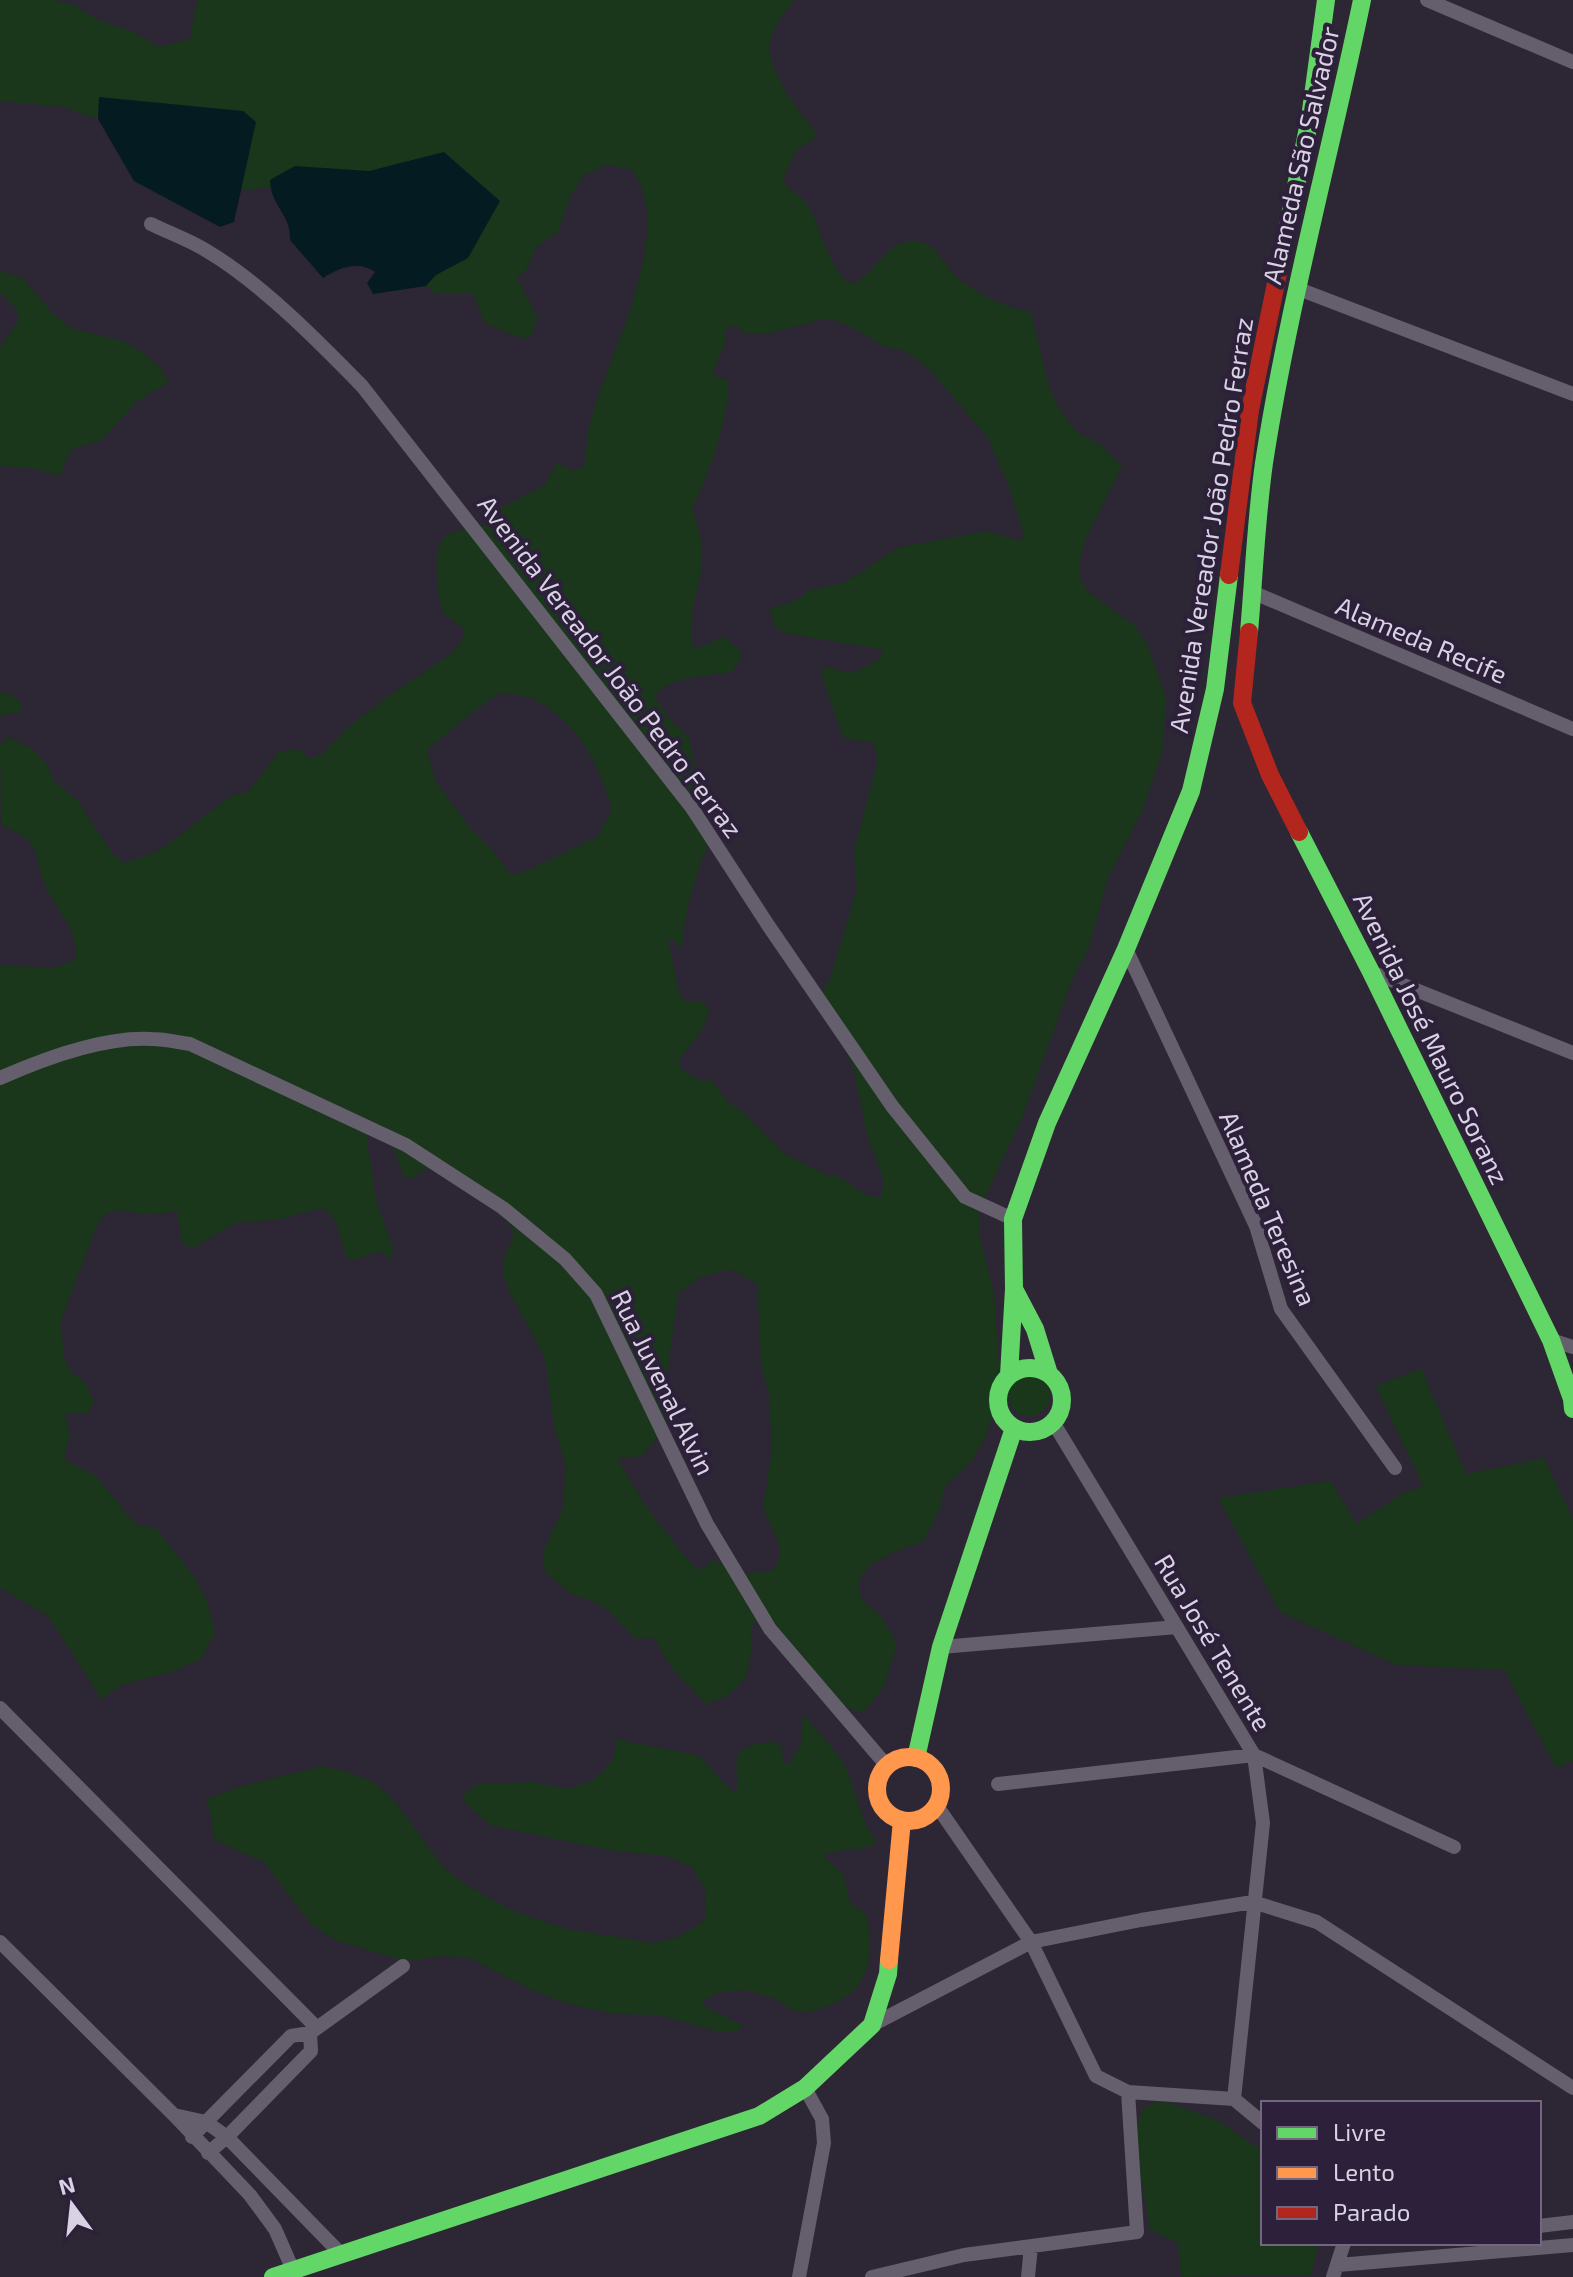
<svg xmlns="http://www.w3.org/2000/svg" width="1573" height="2277" font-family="'Exo 2',sans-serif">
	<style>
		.green { fill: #1a371c; fill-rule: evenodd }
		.water { fill: #041c21 }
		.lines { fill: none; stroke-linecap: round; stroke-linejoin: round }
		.street { stroke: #655e6d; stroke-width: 14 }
		.fast { stroke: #63d668; stroke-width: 18 }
		.slow { stroke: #ff974d; stroke-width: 18 }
		.jam { stroke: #b3261e; stroke-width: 18 }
		.labels { text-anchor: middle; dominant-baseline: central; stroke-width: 8; stroke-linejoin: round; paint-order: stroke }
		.street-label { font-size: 26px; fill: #d9d2e3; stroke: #2d203a }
	</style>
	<rect width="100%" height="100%" fill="#2d2634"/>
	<!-- green -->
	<path class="green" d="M0,0H52L72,4L98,20L134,32L159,47L190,39L197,0H794C785,12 772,27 770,43C766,70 802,116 818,135L795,152L783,180C789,192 802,195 809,207C821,228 829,273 852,284C873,276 882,248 905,242C934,235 941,262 958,278C972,291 1013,311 1031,312L1048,384L1059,408L1076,431L1102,446L1122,466L1085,540L1079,564L1080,577L1087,591L1136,627L1147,644L1166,696L1162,753L1142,811L1108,878L1089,947L1072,980L1023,1115L979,1211V1233L994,1294L999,1362L996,1403L987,1433L972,1461L945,1486L941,1506L924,1541C903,1549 844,1565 862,1599C866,1606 876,1610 881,1617C887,1625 892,1635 897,1644L884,1686L864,1712C830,1711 789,1638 755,1622L751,1627C753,1668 750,1691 706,1704L673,1670L654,1638L636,1639L605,1607L570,1593L546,1573L542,1555L563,1508L566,1465L554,1426L545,1358L509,1291L504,1276L503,1260L513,1238L512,1228L502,1215L433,1170L424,1169L413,1179L404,1177L393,1147L378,1130H370L367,1138L376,1201L393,1247L391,1260L379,1251L355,1260L347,1259L334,1218L321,1208L282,1219L234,1223L191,1250L182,1241L177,1211C168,1212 159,1214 150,1214C127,1215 113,1200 97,1225L61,1320L64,1357L71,1372L85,1382L94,1402L88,1413L65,1414L70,1436L64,1456L68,1462L96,1476L135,1524L156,1528L196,1579L208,1604L215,1633L201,1659L174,1671L121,1685L100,1700L93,1685L47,1615L0,1588V965L55,968L76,959C79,927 51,906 42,877C38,867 38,855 33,846C25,835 14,831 1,825L0,745L8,737L33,749L48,766L53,780L77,800L112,853L124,863L160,850L231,796L248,792L280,751L298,749L309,758L320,756L345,730L387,697L452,653L461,642L465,629C459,625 450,620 445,614C437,604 433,552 441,541C449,529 468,529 481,528L494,511L544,486L557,463L572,471L584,467C587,449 587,429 593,412C612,350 677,227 631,169L607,165L584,175L571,194L558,233L537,246L525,272L516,276L537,316L533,334L523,339L485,323L473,294H436L426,286L419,267L345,179L236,191L121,112L90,117L65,107L0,101ZM828,318L852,327L883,346L906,351L930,370L987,437L1008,484L1024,535L1019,541L988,531L899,547L844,583L810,590L795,601L770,609L774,626L784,633L884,650L879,659L853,673L825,667L820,671L842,734L847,739L874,743L878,760L854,851L857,888L831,976L816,1003L841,1037L853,1067L867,1135L883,1178L882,1197L867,1196L838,1176L827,1175L785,1154L745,1114L726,1100L713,1081L696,1079L679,1067V1059L705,1026L709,1012L703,1001H686L680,996L668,941L673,940L682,948C685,907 697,869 714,831L702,809L689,737L669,719L655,697C667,675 710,676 732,672L741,658L740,651L725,637L694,649C685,612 700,595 702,560C703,542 698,526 692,509C711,469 727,426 729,381L715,376L713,372L725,344L726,328L736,325L745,333L766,334ZM500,693C510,694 522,694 531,698C577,719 600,765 612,811L597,837L524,872L511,875L490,848L468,826L435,780L427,749C453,730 472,710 500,693ZM731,1269L757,1284L761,1365L769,1395L772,1449L763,1508L779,1543V1561L772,1571L747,1573L713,1560L702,1569L695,1568C666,1534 638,1499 618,1458L642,1456L668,1425L663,1406L678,1294L701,1277Z
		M0,271L23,278L52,313L71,328L120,340L139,350L161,368L168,383L137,401L103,439L71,450L60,476L32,468L0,466V348L18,321L17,309L0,292Z
		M0,692L13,695L21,703V711L0,716Z
		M1421,1368L1466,1474L1544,1458L1573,1520V1761L1556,1768L1504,1670L1396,1665L1280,1612L1218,1498L1330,1481L1357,1524L1401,1494L1423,1486L1376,1386Z
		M1008 1395a21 21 0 1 1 42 0a21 21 0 1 1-42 0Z
		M803,1713L845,1764L866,1826L877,1842C862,1854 841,1846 824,1856L844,1876L849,1901L867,1915C873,1956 872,1990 827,2006C817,2010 807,2014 797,2011C787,2008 778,2000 769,1997C746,1988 724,1987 704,2000L703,2006L744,2026L735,2032H719L660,2015L616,2014L573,2005L531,1990L470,1958L443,1956L406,1961L334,1940L310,1923L264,1862L214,1840L210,1810L205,1800L234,1788L323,1766L349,1772L375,1783L396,1803L445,1869L468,1886L509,1909L562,1928L653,1943L679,1937L705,1920L706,1892L692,1867L666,1856L609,1850L493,1826L471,1809L461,1796L478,1784L533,1782L568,1789L594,1780L614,1759L616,1739L696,1755C713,1765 719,1783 735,1792C742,1779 731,1770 740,1751L758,1743L776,1742L782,1747L783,1763L788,1764L801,1746Z
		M1161,2100L1217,2120L1263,2151V2243H1319L1311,2275L1181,2277L1178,2243L1150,2230C1147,2205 1130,2134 1141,2114C1145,2105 1151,2104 1161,2100Z"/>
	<!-- water -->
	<path class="water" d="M99,97L243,111L256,122L234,222L220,227L134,181L98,119Z
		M444,152L500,201L468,258L436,275L426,286L373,294L367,283L375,272C359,260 338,268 323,278L290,240C291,213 271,208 270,180L295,166L369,171Z"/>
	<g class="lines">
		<!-- street -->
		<path class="street" d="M1427,0L1573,62
			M151,224C169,233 190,240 207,251C261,283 318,341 362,386L692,808L768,925L892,1106L965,1197L1013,1219
			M1296,288L1573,394
			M1252,592L1573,729
			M1126,949L1256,1226L1281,1309L1395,1468
			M1371,972L1573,1053
			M0,1078C43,1059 105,1036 152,1039C164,1039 177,1042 190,1044L406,1145L503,1208L565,1259L596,1294L707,1524L770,1629L887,1766
			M1551,1340L1573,1347
			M1053,1422L1254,1755L1263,1823L1234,2099
			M941,1647L1177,1627
			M0,1708L317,2028L310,2033L311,2051L227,2137L208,2153
			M998,1784L1254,1755L1454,1847
			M937,1806L1031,1942L1096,2076L1128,2092
			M0,1942L174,2115L250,2195L275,2229L293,2270
			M872,2025L1031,1942L1141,1920L1253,1902L1317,1922L1573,2088
			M317,2028L403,1966
			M174,2115L206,2122L291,2036L310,2033
			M192,2137L206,2122L227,2137L341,2254
			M1539,2226L1573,2222
			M1338,2265L1573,2245
			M799,2277L824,2143L822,2119L805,2088
			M872,2277L964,2255L1137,2232L1128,2092L1234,2099L1263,2123
			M1028,2277L1031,2246
			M1333,2277L1344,2243"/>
		<!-- fast -->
		<path class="fast" d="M1289,220L1310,118L1326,0
			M1249,632C1254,576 1256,519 1264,463C1288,307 1330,155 1362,0
			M1299,832L1371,972L1551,1340L1572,1399L1573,1409
			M1014,1289L1035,1329L1049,1374
			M998 1400a32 32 0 1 1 64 0a32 32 0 1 1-64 0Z
			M1009,1375L1014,1289L1013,1219L1047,1123L1126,949L1191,791L1215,689L1229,575
			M916,1758L941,1647L1014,1428
			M273,2277L759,2116L805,2088L872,2025L888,1974L889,1960"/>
		<!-- slow -->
		<path class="slow" d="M877 1789a32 32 0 1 1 64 0a32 32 0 1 1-64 0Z
			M889,1960L902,1820"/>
		<!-- jam -->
		<path class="jam" d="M1229,575L1250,410L1289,220
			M1249,632L1242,703L1270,775L1299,832"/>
	</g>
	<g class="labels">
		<!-- street labels -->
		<g class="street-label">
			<text transform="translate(1300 155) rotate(-77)">Alameda São Salvador</text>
			<text transform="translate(1210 525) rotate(-81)">Avenida Vereador João Pedro Ferraz</text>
			<text transform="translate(1422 639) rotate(23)">Alameda Recife</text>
			<text transform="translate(611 666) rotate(53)">Avenida Vereador João Pedro Ferraz</text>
			<text transform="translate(1432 1038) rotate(64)">Avenida José Mauro Soranz</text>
			<text transform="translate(1269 1208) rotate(67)">Alameda Teresina</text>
			<text transform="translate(664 1382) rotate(64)">Rua Juvenal Alvin</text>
			<text transform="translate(1214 1642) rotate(59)">Rua José Tenente</text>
		</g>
	</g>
	<!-- legend -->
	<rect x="1261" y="2101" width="280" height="144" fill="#2d203a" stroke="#72677e" stroke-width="2"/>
	<rect x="1277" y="2127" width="40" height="12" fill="#63d668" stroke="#72677e" stroke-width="2"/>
	<text x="1333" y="2141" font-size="24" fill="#d9d2e3">Livre</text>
	<rect x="1277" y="2167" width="40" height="12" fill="#ff974d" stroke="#72677e" stroke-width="2"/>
	<text x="1333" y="2181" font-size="24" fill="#d9d2e3">Lento</text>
	<rect x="1277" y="2207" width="40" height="12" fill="#b3261e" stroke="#72677e" stroke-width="2"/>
	<text x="1333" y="2221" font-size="24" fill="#d9d2e3">Parado</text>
	<!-- north arrow -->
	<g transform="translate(72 2205) rotate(345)" stroke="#2d203a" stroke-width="6" paint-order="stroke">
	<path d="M0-6L14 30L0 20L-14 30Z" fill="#d9d2e3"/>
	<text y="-12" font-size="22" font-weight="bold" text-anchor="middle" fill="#d9d2e3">N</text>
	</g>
</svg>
